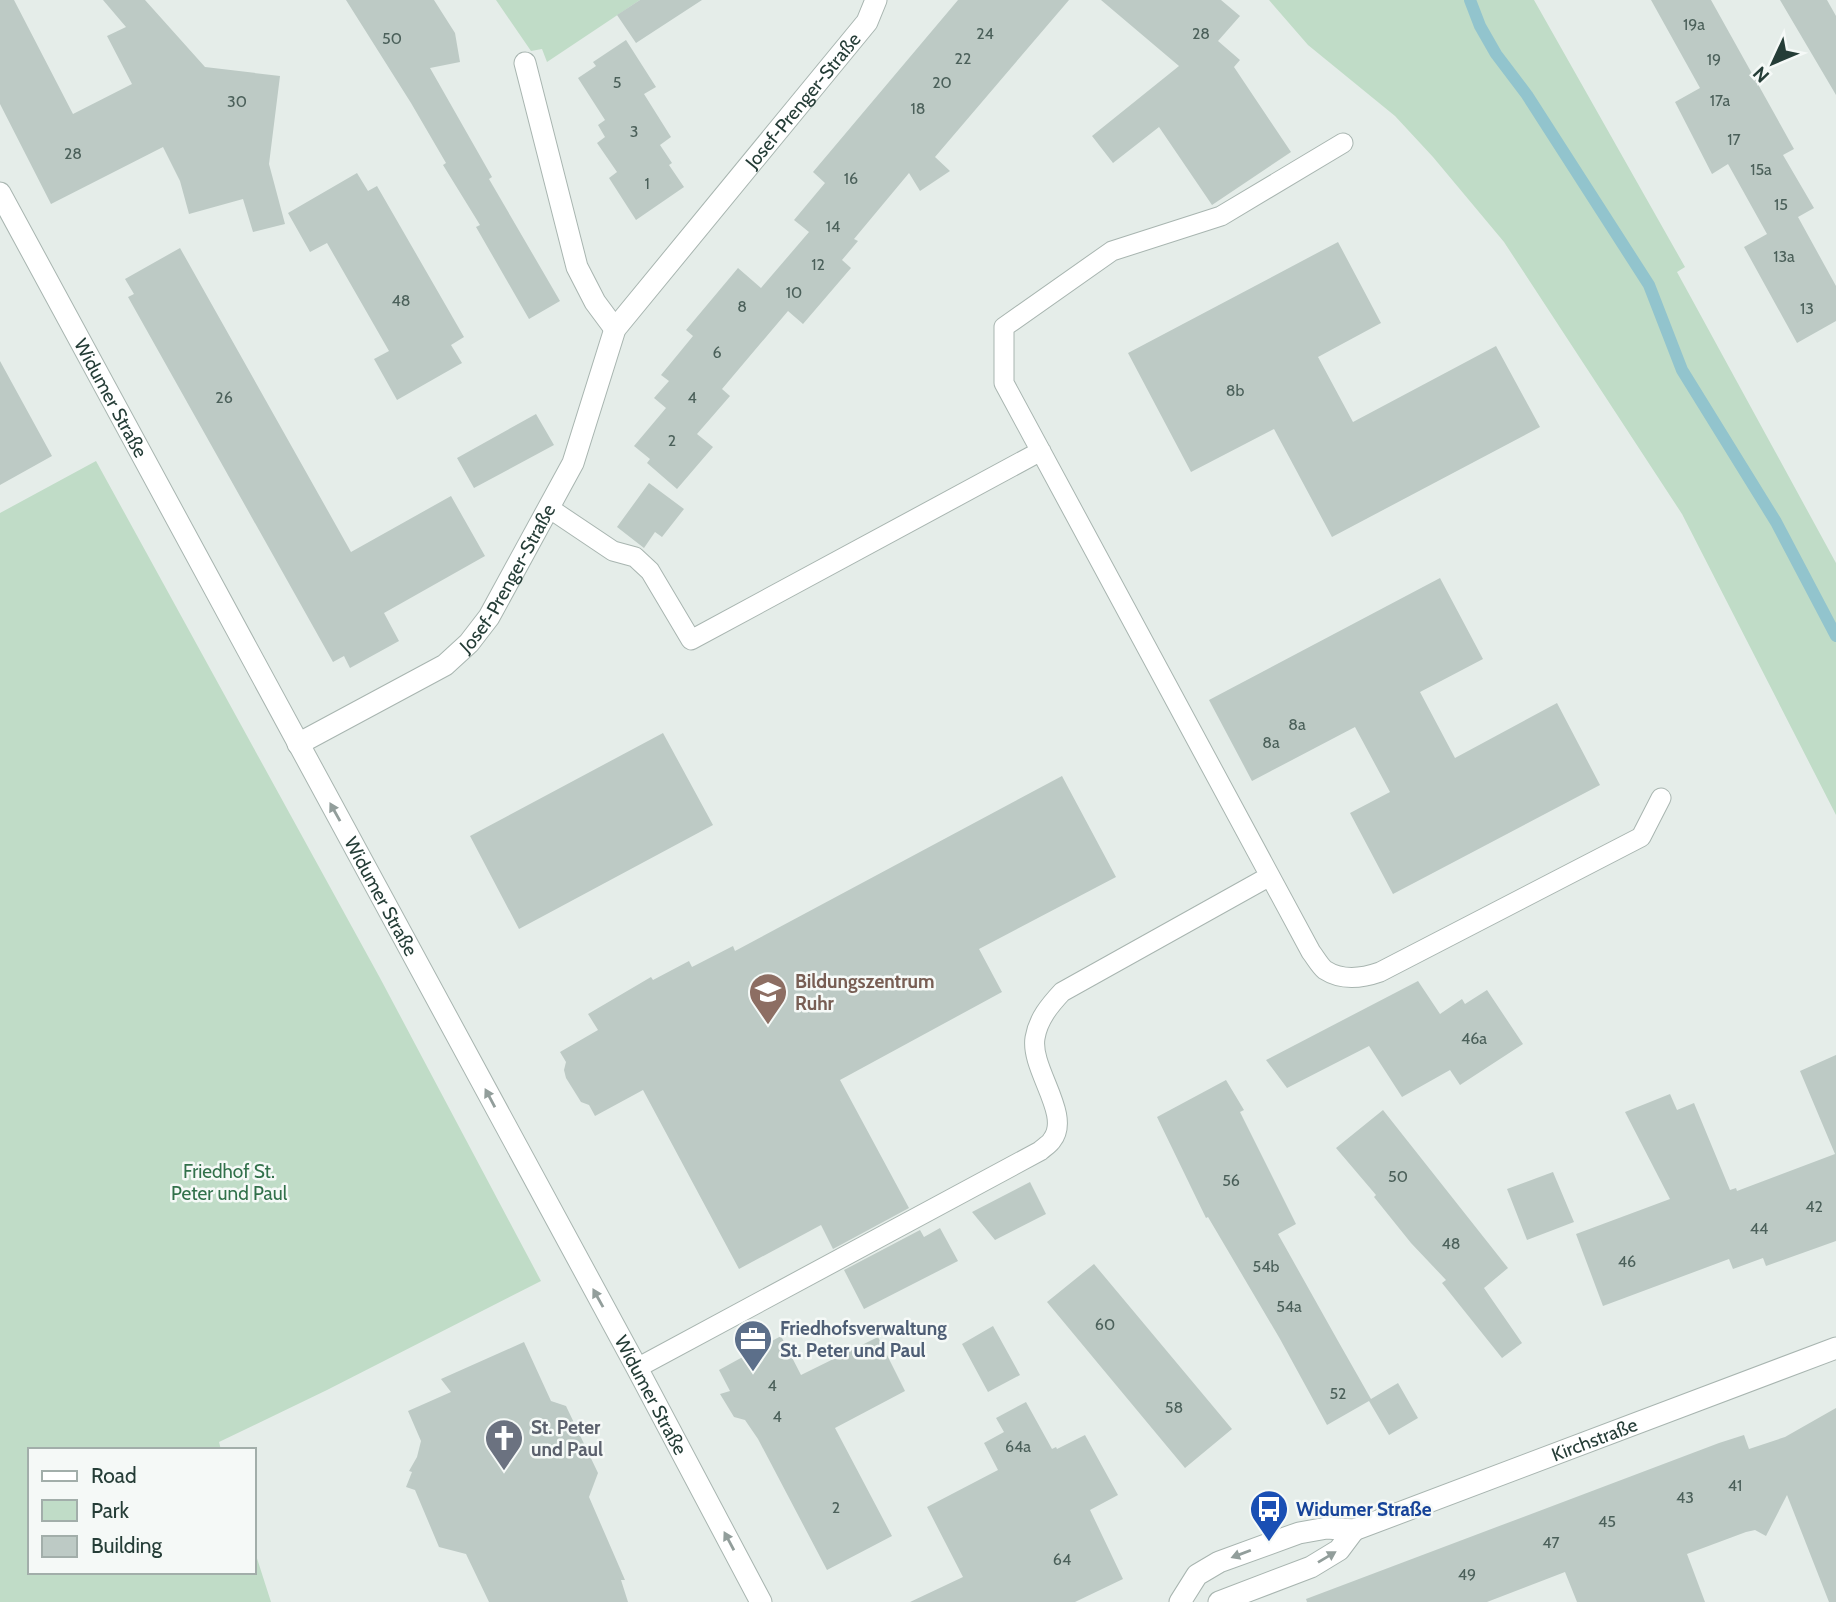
<svg xmlns="http://www.w3.org/2000/svg" width="1836" height="1602" font-family="Cabin,sans-serif">
	<style>
		.green { fill: #c0dcc7 }
		.lines { fill: none; stroke-linecap: round; stroke-linejoin: round }
		.stream { stroke: #92c4cd; stroke-width: 12 }
		.building { fill: #bdcac5 }
		.service-casing { stroke: #a8b5b0; stroke-width: 21 }
		.minor-casing { stroke: #a8b5b0; stroke-width: 23 }
		.service { stroke: #fff; stroke-width: 19 }
		.minor { stroke: #fff; stroke-width: 21 }
		.oneway { fill: #929e9b }
		.labels { text-anchor: middle; dominant-baseline: central; stroke-width: 5; stroke-linejoin: round; paint-order: stroke }
		.number-label { font-size: 16px; fill: #4b605a }
		.street-label { font-size: 19px; fill: #253d37; stroke: #f5f9f7 }
		.education-label { font-size: 19px; font-weight: bold; fill: #785e54; stroke: #f5f9f7; text-anchor: start }
		.park-label { font-size: 19px; fill: #32714b; stroke: #f5f9f7 }
		.service-label { font-size: 19px; font-weight: bold; fill: #4e5e75; stroke: #f5f9f7; text-anchor: start }
		.worship-label { font-size: 19px; font-weight: bold; fill: #5b616d; stroke: #f5f9f7; text-anchor: start }
		.transit-label { font-size: 19px; font-weight: bold; fill: #164399; stroke: #f5f9f7; text-anchor: start }
	</style>
	<rect width="100%" height="100%" fill="#e5ede9"/>
	<!-- green -->
	<path class="green" d="M496,0H640L547,62L542,49L531,51Z
		M1269,0H1534L1685,267L1677,272L1836,563V815L1682,514L1504,242L1433,157L1395,116L1308,45Z
		M96,461L380,978L541,1281L327,1390L219,1442L221,1450H30V1572H254V1549L271,1602H0V513Z"/>
	<g class="lines">
		<!-- stream -->
		<path class="stream" d="M1470,0L1480,26L1496,54L1527,95L1649,285L1682,370L1776,522L1836,636"/>
	</g>
	<!-- building -->
	<path class="building" d="M0,0H14L73,114L132,84L107,36L126,27L103,0H145L205,67L280,76L269,164L285,224L253,232L243,199L189,214L180,181L163,147L51,204L0,104Z
		M346,0H434L455,33L460,62L430,68L492,177L489,179L560,301L529,319L476,227L480,225L443,165L446,163L411,103Z
		M640,0H702L636,43L617,15Z
		M958,0H1069L935,157L950,171L920,191L909,173L854,239L858,241L842,260L851,268L803,324L788,311L722,389L730,396L697,434L713,447L677,489L647,463L650,459L634,446L666,408L654,398L669,381L661,375L693,336L686,330L738,268L761,288L809,232L794,220L825,183L813,172Z
		M1101,0H1221L1240,16L1218,41L1240,60L1234,67L1291,152L1212,205L1159,127L1113,163L1092,136L1179,66Z
		M1651,0H1711L1794,149L1783,155L1814,208L1798,217L1836,286V321L1797,343L1744,247L1767,234L1728,164L1712,174L1675,102L1700,88Z
		M1780,0H1827L1836,16V95Z
		M626,40L656,87L644,94L671,137L660,145L672,163L669,165L684,187L636,220L609,178L617,172L597,143L605,137L598,125L605,120L578,78L596,66L593,62Z
		M357,173L368,191L377,186L464,337L451,345L462,363L397,400L374,359L389,351L327,243L310,252L288,213Z
		M1338,242L1381,323L1318,357L1353,422L1496,346L1540,427L1332,537L1274,429L1191,472L1128,353Z
		M180,248L351,552L451,496L485,556L384,613L399,641L350,668L344,656L333,662L128,297L134,294L125,279Z
		M0,361L52,456L0,485Z
		M536,414L554,445L474,488L457,458Z
		M649,483L684,509L662,537L655,532L644,548L617,527Z
		M1440,578L1483,659L1420,692L1455,758L1557,703L1600,785L1393,894L1350,813L1390,792L1355,727L1252,781L1209,700Z
		M663,733L713,825L519,929L470,836Z
		M1062,776L1116,877L979,949L1002,992L840,1080L909,1208L833,1249L821,1225L739,1269L643,1090L595,1116L589,1105L581,1102L566,1078L564,1070L566,1062L560,1052L598,1030L588,1014L651,977L653,980L689,961L692,967L733,946L735,951Z
		M1418,981L1440,1014L1462,999L1465,1004L1487,990L1523,1044L1460,1085L1450,1070L1402,1097L1369,1046L1287,1088L1266,1060Z
		M1836,1055V1241L1766,1266L1763,1258L1733,1269L1729,1259L1603,1306L1576,1234L1670,1199L1625,1112L1670,1094L1677,1110L1694,1103L1730,1190L1736,1188L1737,1191L1835,1154L1800,1071Z
		M1226,1080L1244,1110L1240,1112L1296,1224L1278,1234L1338,1341L1371,1399L1398,1383L1418,1418L1389,1435L1369,1401L1327,1425L1280,1339L1208,1217L1206,1218L1157,1117Z
		M1383,1110L1508,1268L1484,1288L1522,1343L1502,1358L1442,1283L1446,1280L1411,1243L1374,1197L1376,1195L1336,1148Z
		M1553,1172L1574,1222L1527,1240L1507,1189Z
		M1030,1182L1046,1214L995,1240L972,1212Z
		M940,1228L958,1261L864,1309L844,1270L920,1230L924,1237Z
		M1094,1264L1232,1429L1185,1468L1047,1302Z
		M993,1326L1020,1375L988,1392L962,1344Z
		M781,1336L801,1375L878,1337L905,1391L835,1428L892,1536L827,1570L758,1439L745,1420L734,1417L720,1394L730,1391L719,1370Z
		M524,1342L551,1401L566,1406L598,1473L589,1497L625,1580H621L628,1602H489L466,1554L439,1547L415,1490L406,1487L412,1472L409,1471L417,1457L421,1441L408,1411L451,1392L441,1379Z
		M1026,1402L1052,1449L1056,1447L1057,1449L1085,1435L1118,1495L1090,1510L1123,1579L1075,1602H910L963,1577L927,1507L998,1470L984,1443L1004,1432L996,1418Z
		M1836,1408V1602H1829L1787,1495L1766,1536L1755,1530L1746,1532L1687,1554L1705,1602H1577L1565,1572L1487,1602H1307L1306,1599L1719,1443L1744,1435L1749,1449L1785,1437Z"/>
	<g class="lines">
		<defs>
			<path id="service" d="M1343,143L1221,216L1112,251L1004,327V383L1311,952C1315,957 1320,966 1325,970C1342,981 1363,978 1380,972L1641,837L1661,798
				M549,508L613,551L635,557L650,571L691,640L1041,451
				M637,1368L1040,1151C1043,1148 1050,1144 1052,1140C1072,1115 1030,1069 1035,1038C1038,1019 1050,1005 1062,992L1270,876"/>
			<g id="minor">
				<path d="M525,63L577,267L595,302L615,329"/>
				<path id="s1" d="M0,193L637,1368L761,1602"/>
				<path id="s2" d="M298,744L445,665L469,643L489,617L573,463L615,329L867,22L876,0"/>
				<path id="s3" d="M1180,1602L1197,1575L1219,1562L1299,1533L1327,1528L1354,1530L1836,1348"/>
				<path d="M1219,1602L1311,1567L1339,1550L1354,1530"/>
			</g>
		</defs>
		<!-- service casing -->
		<use href="#service" class="service-casing"/>
		<!-- minor casing -->
		<use href="#minor" class="minor-casing"/>
		<!-- service -->
		<use href="#service" class="service"/>
		<!-- minor -->
		<use href="#minor" class="minor"/>
	</g>
	<!-- one-way arrows -->
	<defs><path id="oneway-solid" d="M-6-.8H1V-3.2L6.5 0L1 3.2V.8H-6Z" transform="scale(1.75)"/></defs>
	<g class="oneway">
		<use href="#oneway-solid" transform="translate(335 812) rotate(-119)"/>
		<use href="#oneway-solid" transform="translate(490 1098) rotate(-118)"/>
		<use href="#oneway-solid" transform="translate(598 1298) rotate(-119)"/>
		<use href="#oneway-solid" transform="translate(729 1541) rotate(-118)"/>
		<use href="#oneway-solid" transform="translate(1241 1554) rotate(159)"/>
		<use href="#oneway-solid" transform="translate(1327 1557) rotate(-31)"/>
	</g>
	<!-- icons -->
	<defs>
		<symbol id="school-pin" viewBox="-11 -11 22 30"><path d="M0 17L-7.5 6A9.5 9.5 0 1 1 7.5 6Z" fill="#8d6e63" stroke="#f5f9f7"/><path d="M0-5L7-2L0 1L-7-2ZM-4 1L0 2.5L4 1V4Q0 6-4 4Z" fill="#fff"/></symbol>
		<symbol id="office-pin" viewBox="-11 -11 22 30"><path d="M0 17L-7.5 6A9.5 9.5 0 1 1 7.5 6Z" fill="#5c6f8a" stroke="#f5f9f7"/><path d="M-6-3h4V-5.5h4V-3h4V5H-6ZM-1-4.5V-3h2v-1.5ZM-6 0V1H6V0Z" fill="#fff"/></symbol>
		<symbol id="church-pin" viewBox="-11 -11 22 30"><path d="M0 17L-7.5 6A9.5 9.5 0 1 1 7.5 6Z" fill="#6b7280" stroke="#f5f9f7"/><path d="M-1.2-6h2.4v3.5h3.3v2.4h-3.3V6h-2.4V-.1h-3.3v-2.4h3.3Z" fill="#fff"/></symbol>
		<symbol id="bus-pin" viewBox="-11 -11 22 30"><path d="M0 17L-7.5 6A9.5 9.5 0 1 1 7.5 6Z" fill="#1a4fb4" stroke="#f5f9f7"/><path d="M-5-6H5V4H4V6H2V4H-2V6H-4V4H-5ZM-3.5-4V0h7V-4ZM-3.5 1.2v1.5H-2V1.2ZM2 1.2v1.5H3.5V1.2Z" fill="#fff"/></symbol>
	</defs>
	<g fill-rule="evenodd">
		<use href="#school-pin" x="746" y="970" width="44" height="60"/>
		<use href="#office-pin" x="731" y="1317" width="44" height="60"/>
		<use href="#church-pin" x="482" y="1416" width="44" height="60"/>
		<use href="#bus-pin" x="1247" y="1487" width="44" height="60"/>
	</g>
	<g class="labels">
		<!-- number labels -->
		<g class="number-label">
			<text x="1694" y="24">19a</text>
			<text x="985" y="33">24</text>
			<text x="1201" y="33">28</text>
			<text x="392" y="38">50</text>
			<text x="963" y="58">22</text>
			<text x="1714" y="59">19</text>
			<text x="617" y="82">5</text>
			<text x="942" y="82">20</text>
			<text x="1720" y="100">17a</text>
			<text x="237" y="101">30</text>
			<text x="918" y="108">18</text>
			<text x="634" y="131">3</text>
			<text x="1734" y="139">17</text>
			<text x="73" y="153">28</text>
			<text x="1761" y="169">15a</text>
			<text x="851" y="178">16</text>
			<text x="647" y="183">1</text>
			<text x="1781" y="204">15</text>
			<text x="833" y="226">14</text>
			<text x="1784" y="256">13a</text>
			<text x="818" y="264">12</text>
			<text x="794" y="292">10</text>
			<text x="401" y="300">48</text>
			<text x="742" y="306">8</text>
			<text x="1807" y="308">13</text>
			<text x="717" y="352">6</text>
			<text x="1235" y="390">8b</text>
			<text x="224" y="397">26</text>
			<text x="692" y="397">4</text>
			<text x="672" y="440">2</text>
			<text x="1297" y="724">8a</text>
			<text x="1271" y="742">8a</text>
			<text x="1474" y="1038">46a</text>
			<text x="1398" y="1176">50</text>
			<text x="1231" y="1180">56</text>
			<text x="1814" y="1206">42</text>
			<text x="1759" y="1228">44</text>
			<text x="1451" y="1243">48</text>
			<text x="1627" y="1261">46</text>
			<text x="1266" y="1266">54b</text>
			<text x="1289" y="1306">54a</text>
			<text x="1105" y="1324">60</text>
			<text x="772" y="1385">4</text>
			<text x="1338" y="1393">52</text>
			<text x="1174" y="1407">58</text>
			<text x="777" y="1416">4</text>
			<text x="1018" y="1446">64a</text>
			<text x="1735" y="1485">41</text>
			<text x="1685" y="1497">43</text>
			<text x="836" y="1507">2</text>
			<text x="1607" y="1521">45</text>
			<text x="1551" y="1542">47</text>
			<text x="1062" y="1559">64</text>
			<text x="1467" y="1574">49</text>
		</g>
		<!-- street labels -->
		<g class="street-label">
			<text stroke="none"><textPath href="#s2" startOffset="844">Josef-Prenger-Straße</textPath></text>
			<text stroke="none"><textPath href="#s1" startOffset="233">Widumer Straße</textPath></text>
			<text stroke="none"><textPath href="#s2" startOffset="275">Josef-Prenger-Straße</textPath></text>
			<text stroke="none"><textPath href="#s1" startOffset="800">Widumer Straße</textPath></text>
			<text stroke="none"><textPath href="#s1" startOffset="1367">Widumer Straße</textPath></text>
			<text stroke="none"><textPath href="#s3" startOffset="455">Kirchstraße</textPath></text>
		</g>
		<!-- education labels -->
		<g class="education-label">
			<text x="795" y="981">Bildungszentrum<tspan x="795" dy="22">Ruhr</tspan></text>
		</g>
		<!-- park labels -->
		<g class="park-label">
			<text x="229" y="1171">Friedhof St.<tspan x="229" dy="22">Peter und Paul</tspan></text>
		</g>
		<!-- service labels -->
		<g class="service-label">
			<text x="780" y="1328">Friedhofsverwaltung<tspan x="780" dy="22">St. Peter und Paul</tspan></text>
		</g>
		<!-- worship labels -->
		<g class="worship-label">
			<text x="531" y="1427">St. Peter<tspan x="531" dy="22">und Paul</tspan></text>
		</g>
		<!-- transit labels -->
		<g class="transit-label">
			<text x="1296" y="1509">Widumer Straße</text>
		</g>
	</g>
	<!-- legend -->
	<rect x="28" y="1448" width="228" height="126" fill="#f5f9f7" stroke="#a2aeaa" stroke-width="2"/>
	<rect x="42" y="1471" width="35" height="10" fill="#ffffff" stroke="#a2aeaa" stroke-width="2"/>
	<text x="91" y="1483" font-size="21" fill="#253d37">Road</text>
	<rect x="42" y="1500" width="35" height="21" fill="#c0dcc7" stroke="#a2aeaa" stroke-width="2"/>
	<text x="91" y="1518" font-size="21" fill="#253d37">Park</text>
	<rect x="42" y="1536" width="35" height="21" fill="#bdcac5" stroke="#a2aeaa" stroke-width="2"/>
	<text x="91" y="1553" font-size="21" fill="#253d37">Building</text>
	<!-- north arrow -->
	<g transform="translate(1773 63) rotate(226)" stroke="#f5f9f7" stroke-width="5" paint-order="stroke">
	<path d="M0-5L12 26L0 18L-12 26Z" fill="#253d37"/>
	<text y="-10" font-size="19" font-weight="bold" text-anchor="middle" fill="#253d37">N</text>
	</g>
</svg>
